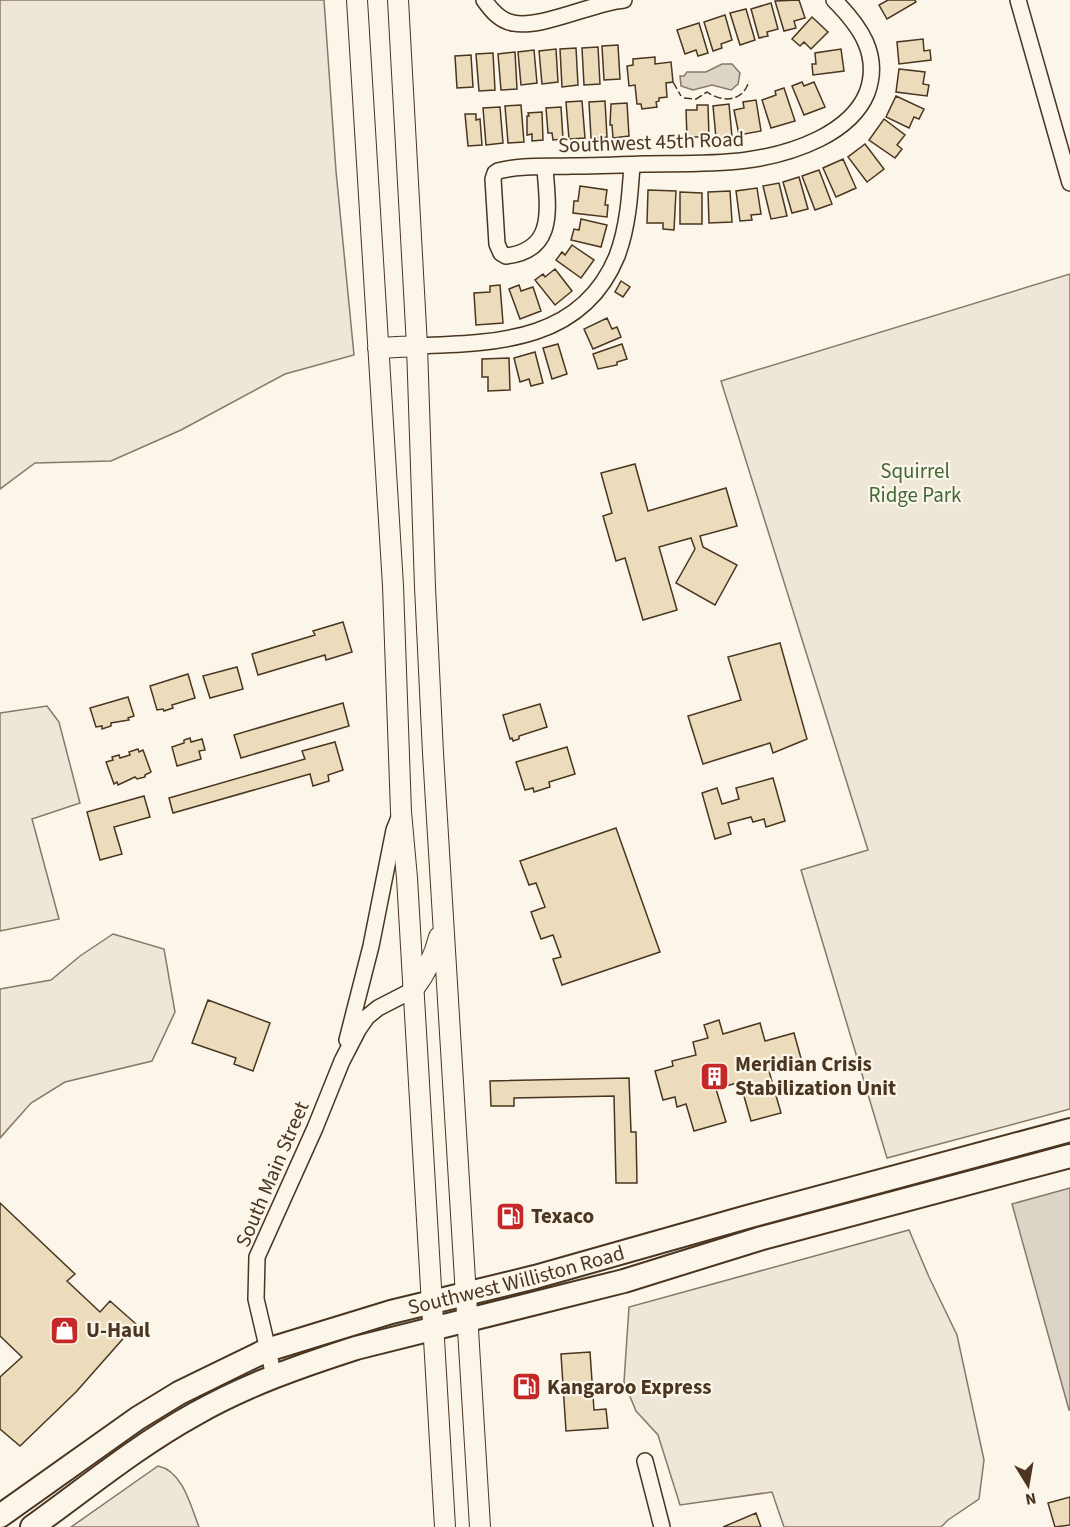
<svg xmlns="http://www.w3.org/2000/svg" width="1070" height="1527" font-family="'Source Sans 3',sans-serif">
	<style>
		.green { fill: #ede6d9; stroke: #887966; stroke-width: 1.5 }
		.water { fill: #dcd4c6; stroke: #887966; stroke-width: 1.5 }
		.building { fill: #ecdcbc; stroke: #4a3520; stroke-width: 1.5 }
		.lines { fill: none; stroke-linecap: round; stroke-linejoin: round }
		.minor-casing { stroke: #4a3520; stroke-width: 18 }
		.major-casing { stroke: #4a3520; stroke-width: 22 }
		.highway-casing { stroke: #4a3520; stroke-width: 26 }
		.minor { stroke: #fbf6e9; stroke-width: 15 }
		.major { stroke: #fbf6e9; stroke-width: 20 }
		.highway { stroke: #fbf6e9; stroke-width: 22 }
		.fence { stroke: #4a3520; stroke-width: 1.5; stroke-dasharray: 8 3; stroke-linecap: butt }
		.labels { text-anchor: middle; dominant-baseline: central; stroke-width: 4.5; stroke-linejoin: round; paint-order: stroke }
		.street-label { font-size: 21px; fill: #4a3520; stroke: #fbf6e9 }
		.park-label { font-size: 21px; fill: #436837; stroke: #fbf6e9 }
		.poi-label { font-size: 21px; font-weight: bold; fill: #4a3520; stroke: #fbf6e9; text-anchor: start }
	</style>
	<rect width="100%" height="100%" fill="#fbf6e9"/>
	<!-- green -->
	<path class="green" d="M0,0H324L336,171L354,355L285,374L181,430L111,461L35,463L0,489Z
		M1070,274V1109L887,1158L801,870L868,850L721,381Z
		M47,706L59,722L80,803L32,819L59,919L0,931V713Z
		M113,934L164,949L175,1012L152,1061L65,1082L31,1103L0,1138V989L51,980L80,956Z
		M909,1230L929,1277L957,1335L984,1460L979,1499L948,1520L941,1527H784L772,1492L680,1505L658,1435L636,1411L624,1382L629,1307Z
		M158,1466C183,1471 191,1507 199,1527H71Z"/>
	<!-- water -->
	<path class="water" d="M722,64H732L740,73L738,84L731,90L712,85L693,90L681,86L680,76H684L687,72H706Z
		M1070,1188V1410H1069L1012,1204Z"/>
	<!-- building -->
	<path class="building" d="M799,0L805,18L794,21L796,28L784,31L775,1Z
		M888,0H915L916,2L887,19L879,5Z
		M771,3L778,29L767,32L768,36L759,38L751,9Z
		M746,9L755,40L740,45L730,13Z
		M725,15L732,40L721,44L722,48L713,51L704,22Z
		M812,17L828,32L811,49L804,42L800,46L792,39Z
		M699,23L708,53L698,56L696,50L685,54L677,30Z
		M923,39L924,51L930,50L931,60L899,64L897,42Z
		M618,45L620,79L604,80L602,46Z
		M598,47L600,84L584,85L582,48Z
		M576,48L578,85L562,87L560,49Z
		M556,49L558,82L542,84L539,51Z
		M841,49L844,71L813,75L812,64H816L815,53Z
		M534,50L537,83L521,85L518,52Z
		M515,52L517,89L501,90L498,54Z
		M493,53L495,90L479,91L476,54Z
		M471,55L473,87L457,88L455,56Z
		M655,57V64L671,62L673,82L666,83L667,97L659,98V101L656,102L657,107L642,109L641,104H637L635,85L629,86L627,66L633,65V59Z
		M899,69L925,72L923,84L929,85L927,96L896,92Z
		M802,82L804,86L814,82L825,107L804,115L792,86Z
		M784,88L795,121L771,128L762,100L776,95L775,91Z
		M896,96L924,109L919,119L914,117L909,128L886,117Z
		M756,100L761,131L739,135L734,110L744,108L743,102Z
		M582,101L585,138L569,139L566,102Z
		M605,101L607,137L591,138L589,102Z
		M627,103L629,136L613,138L612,125H610L611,104Z
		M729,104L732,137L716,138L713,106Z
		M521,105L524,142L508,143L505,106Z
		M697,105H708L709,137H687L686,110H697Z
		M500,107L503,143L486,145L483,108Z
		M561,107L563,139L553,140L552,133H548L546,108Z
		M542,112L543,140L532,141V134L527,135V116H529L528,113Z
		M465,114H476V120L480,119L482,145L468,146Z
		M884,119L905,135L897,145L902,149L895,158L869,140Z
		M865,144L884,169L867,182L848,157Z
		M843,159L856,188L836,197L823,168Z
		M819,170L832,204L815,210L802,176Z
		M799,177L808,209L792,213L783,182Z
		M779,183L787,216L771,219L763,186Z
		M580,186L607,190L605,205H608L607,217L573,213L574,201H578Z
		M757,188L761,214L751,215L752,220L740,221L736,191Z
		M648,190L676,191L674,230L663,229V223H647Z
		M730,191L732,222L709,223L708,192Z
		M680,192L702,193V224H680Z
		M581,219L607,225L601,247L571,240L574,229L579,230Z
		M572,245L594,260L581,278L556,260L562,252L565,255Z
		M555,269L572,291L555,305L535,280L543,274L545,277Z
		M621,281L630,287L623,297L615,292Z
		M500,285L503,323L476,325L474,293L490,292V286Z
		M519,285L521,291L533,287L541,311L520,319L509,289Z
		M607,318L612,329L617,327L621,337L593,349L584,329Z
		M558,344L567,374L552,379L543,348Z
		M622,344L627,359L617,362V365L598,369L593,354Z
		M535,352L543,383L531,386L529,379L520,382L514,358Z
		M509,358L510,390L488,391V377H482V359Z
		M635,464L648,511L726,488L737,526L700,536L703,547L737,565L715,605L676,583L695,549L691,538L659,547L677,610L643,620L625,558L616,561L603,516L612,513L601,473Z
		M343,622L352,652L326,660L325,655L258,675L252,654L315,635L313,631Z
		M780,643L807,739L773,753L770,743L703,764L688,716L741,700L728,657Z
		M237,667L243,689L210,698L203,676Z
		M188,674L195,698L172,705L173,708L164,711L163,709L157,710L150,686Z
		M128,697L134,716L128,718L129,720L111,723V726L102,729V726L96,727L90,708Z
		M343,703L349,726L241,758L234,735Z
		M540,704L547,727L519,736V739L513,741L512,738L510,739L503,715Z
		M190,738L191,742L202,739L205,750L199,751L201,759L177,766L172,747L184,743V740Z
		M335,742L343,770L328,775L329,781L313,786L310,774L173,813L169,798L305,759L302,751Z
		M567,747L575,774L549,782L550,787L534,792L533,788L525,790L516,762Z
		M138,749L139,752L143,750L151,772L145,775V777L137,779L135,777L118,785L117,782L114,784L106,762L113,760L112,757L119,755L120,758L130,755L129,752Z
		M773,778L785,821L766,827L764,819L753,822L751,817L728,823L731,834L715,839L702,793L717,788L722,804L739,799L736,788Z
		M144,796L150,817L114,827L122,854L100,860L87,812Z
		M616,828L660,952L562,985L553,959L561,957L553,935L541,939L531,912L545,907L536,883L529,885L520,861Z
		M208,1000L270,1023L253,1071L234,1064L236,1058L192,1043Z
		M719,1020L723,1034L760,1023L765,1041L794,1033L802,1062L769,1071L781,1113L751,1121L740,1082L716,1089L726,1122L694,1131L686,1104L677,1107L675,1097L663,1100L655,1071L673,1066L672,1061L696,1055L693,1042L708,1038L704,1025Z
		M629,1078L631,1132H636L637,1183H616L614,1096L514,1098V1106H491L490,1081Z
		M0,1203L75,1274L67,1281L100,1312L110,1301L136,1324L76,1392L20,1446L0,1429V1377L22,1357L0,1336Z
		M590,1352L594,1410L606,1409L608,1428L566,1431L561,1354Z
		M1070,1497V1525L1055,1527L1048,1503Z
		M756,1513L761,1527H723Z"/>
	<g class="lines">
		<defs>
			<path id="minor" d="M484,0C491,10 500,21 513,23C541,29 592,3 624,0
				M1018,0L1070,183
				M545,167C547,205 558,250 506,256L501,253L497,244L493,179L495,173L498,171C521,165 547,167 571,166C595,166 620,165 644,164C705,163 762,167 819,139C839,129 858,115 867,93C881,55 860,26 834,0
				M417,346C496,343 582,342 617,256C628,227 630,195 632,165
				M347,1040L371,946L394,830L400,815
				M274,1376L256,1299L257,1257L315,1128L342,1061L358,1030L367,1017L378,1008L413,990
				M645,1461L662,1527"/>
			<path id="major" d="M357,0L393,586L401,812L407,878L445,1527
				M398,0L417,346L425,587L433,753L480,1527
				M378,348L417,346
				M413,990C426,973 434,958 439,937"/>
			<g id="highway">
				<path id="s1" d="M0,1516L138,1418L179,1393L267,1350L391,1312L535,1277L747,1217L1070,1130"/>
				<path d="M32,1527C85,1489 137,1446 195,1414C246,1385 300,1366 356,1348L624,1281L759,1239L1070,1156"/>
			</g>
		</defs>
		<!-- minor casing -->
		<use href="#minor" class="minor-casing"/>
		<!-- major casing -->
		<use href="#major" class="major-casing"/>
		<!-- highway casing -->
		<use href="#highway" class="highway-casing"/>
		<!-- minor -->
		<use href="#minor" class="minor"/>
		<!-- major -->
		<use href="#major" class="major"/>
		<!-- highway -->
		<use href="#highway" class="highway"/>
		<!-- fence -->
		<path class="fence" d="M673,82L681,96
			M684,98L696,99L707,92C723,103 743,102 749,81"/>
	</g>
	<!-- icons -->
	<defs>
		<symbol id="building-square" viewBox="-11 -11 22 22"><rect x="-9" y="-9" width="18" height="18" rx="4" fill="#c62828" stroke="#fbf6e9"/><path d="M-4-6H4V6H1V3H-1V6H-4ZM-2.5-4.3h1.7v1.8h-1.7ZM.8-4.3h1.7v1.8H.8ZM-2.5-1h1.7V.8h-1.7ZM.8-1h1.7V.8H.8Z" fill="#fff"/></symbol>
		<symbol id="fuel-square" viewBox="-11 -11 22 22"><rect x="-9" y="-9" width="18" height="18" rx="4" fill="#c62828" stroke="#fbf6e9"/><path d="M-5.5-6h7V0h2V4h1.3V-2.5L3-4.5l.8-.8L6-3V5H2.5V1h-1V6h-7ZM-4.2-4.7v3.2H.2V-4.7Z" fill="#fff"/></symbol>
		<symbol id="shop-square" viewBox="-11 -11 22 22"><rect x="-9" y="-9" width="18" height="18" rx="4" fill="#c62828" stroke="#fbf6e9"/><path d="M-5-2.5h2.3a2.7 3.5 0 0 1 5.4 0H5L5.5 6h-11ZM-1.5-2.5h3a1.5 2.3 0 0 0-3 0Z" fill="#fff"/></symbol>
	</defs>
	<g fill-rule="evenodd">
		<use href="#building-square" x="698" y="1060" width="33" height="33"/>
		<use href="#fuel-square" x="494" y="1200" width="33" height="33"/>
		<use href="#shop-square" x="48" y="1314" width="33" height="33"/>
		<use href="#fuel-square" x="510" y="1370" width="33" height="33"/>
	</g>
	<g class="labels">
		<!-- street labels -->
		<g class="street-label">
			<text transform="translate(651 142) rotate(-2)">Southwest 45th Road</text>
			<text transform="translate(272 1174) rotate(-67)">South Main Street</text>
			<text stroke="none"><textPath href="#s1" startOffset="574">Southwest Williston Road</textPath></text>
		</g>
		<!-- park labels -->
		<g class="park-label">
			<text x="915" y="471">Squirrel<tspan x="915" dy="24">Ridge Park</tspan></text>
		</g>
		<!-- poi labels -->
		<g class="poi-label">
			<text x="735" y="1064">Meridian Crisis<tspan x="735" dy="24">Stabilization Unit</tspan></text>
			<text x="531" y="1216">Texaco</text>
			<text x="86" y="1330">U-Haul</text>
			<text x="547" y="1387">Kangaroo Express</text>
		</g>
	</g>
	<!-- north arrow -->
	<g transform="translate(1028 1485) rotate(169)" stroke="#fbf6e9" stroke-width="4.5" paint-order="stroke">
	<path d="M0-4.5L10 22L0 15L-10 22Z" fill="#4a3520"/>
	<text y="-9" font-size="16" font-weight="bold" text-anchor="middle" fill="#4a3520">N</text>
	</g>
</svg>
